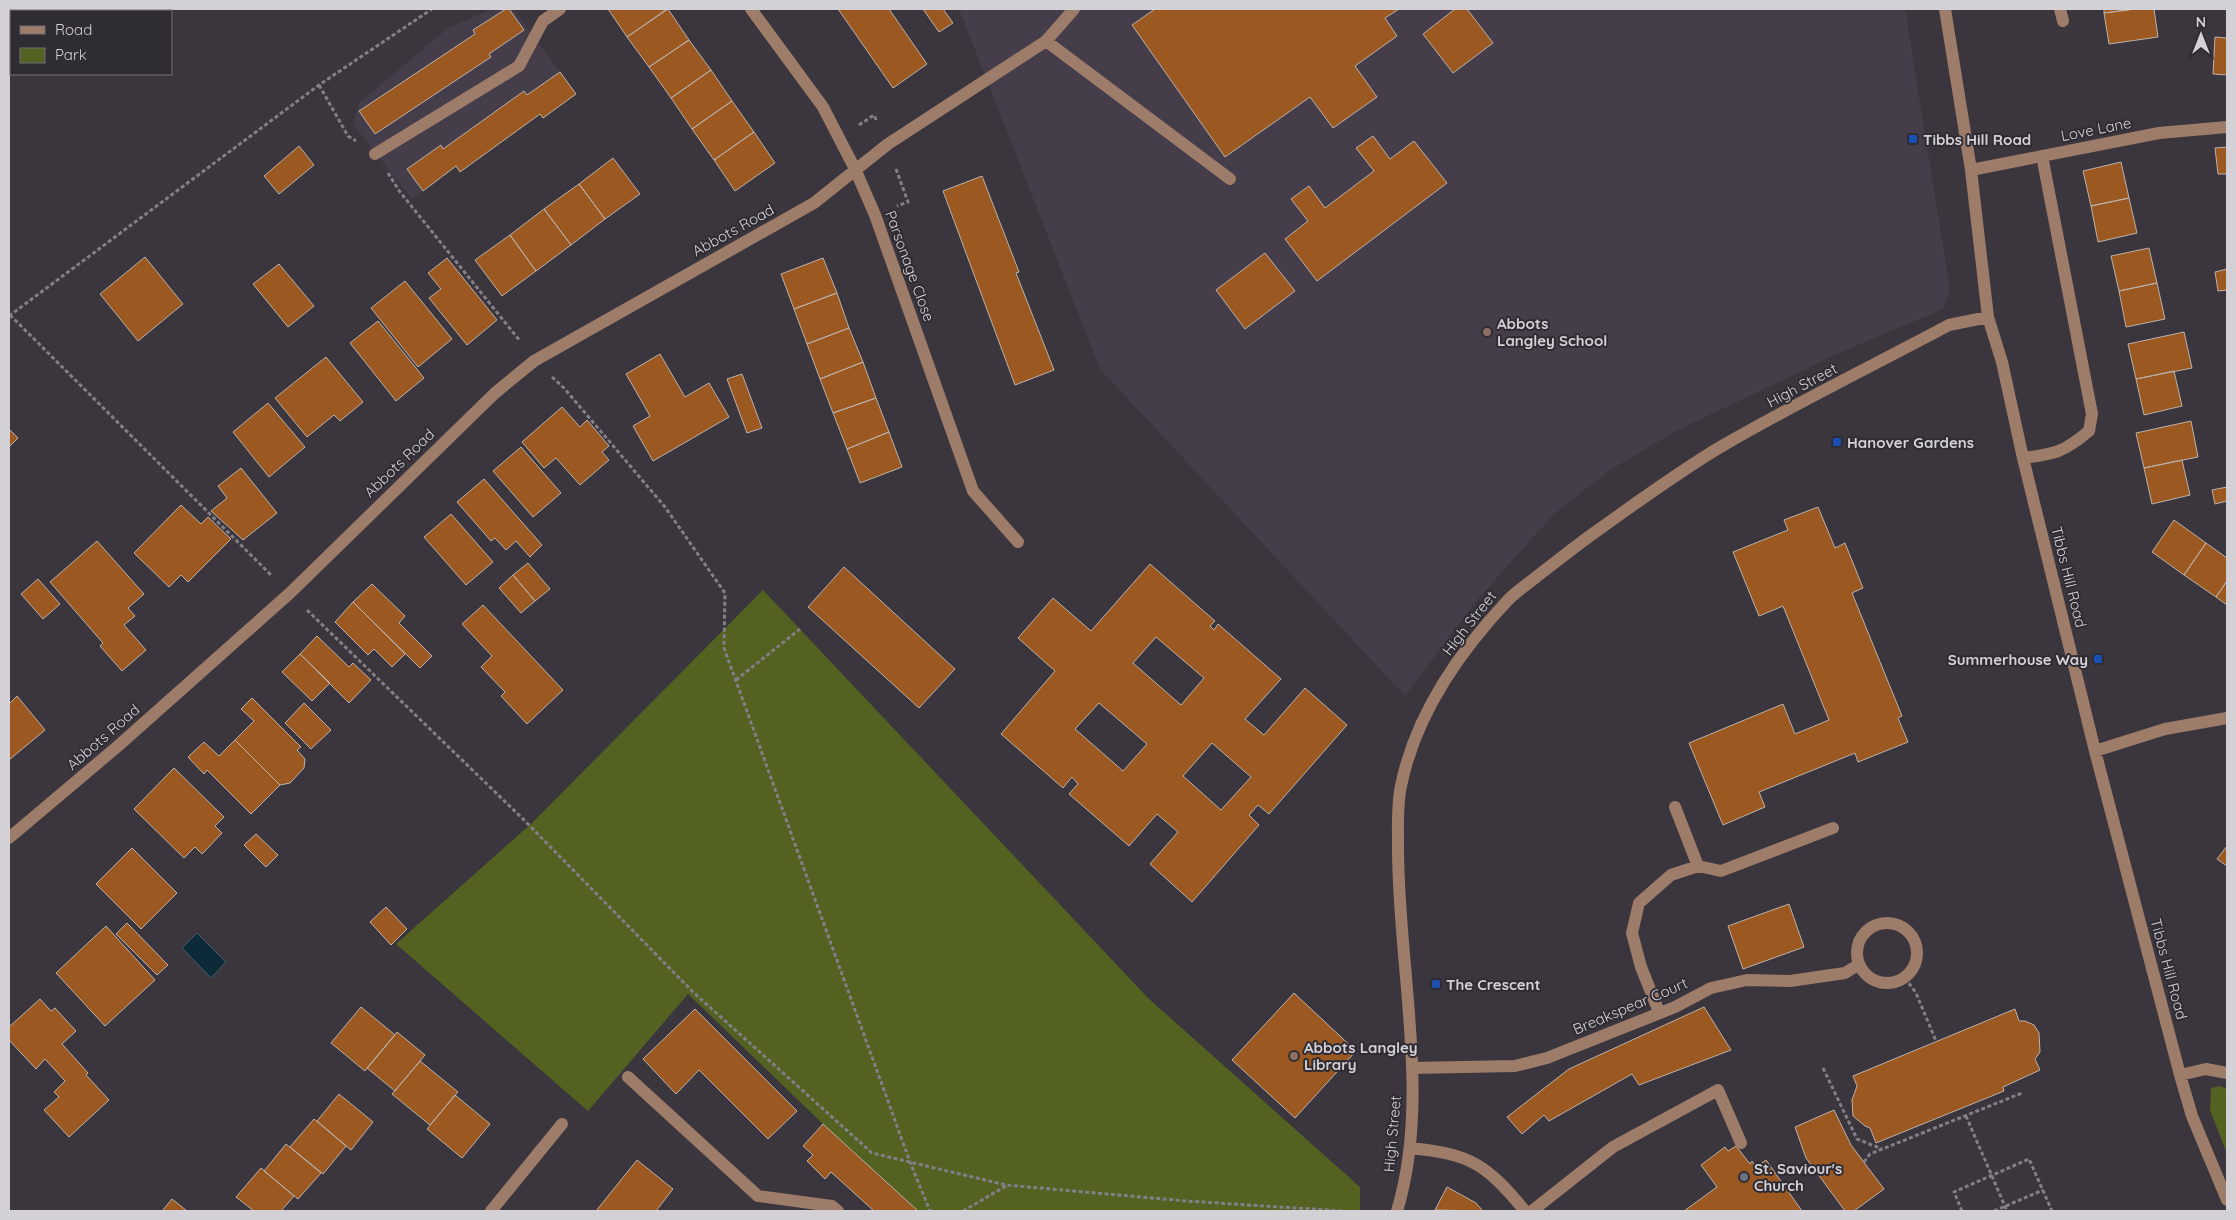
<svg xmlns="http://www.w3.org/2000/svg" width="2236" height="1220" font-family="Quicksand,sans-serif">
	<style>
		.built { fill: #463d4b }
		.green { fill: #536121 }
		.water { fill: #0d2a39; stroke: #495c68 }
		.building { fill: #9b5820; stroke: #bcb2ab; fill-rule: evenodd }
		.lines { fill: none; stroke-linecap: round; stroke-linejoin: round }
		.path { stroke: #837f86; stroke-width: 3; stroke-dasharray: 4 2.5; stroke-linecap: butt }
		.minor { stroke: #9e7c6a; stroke-width: 12 }
		.transit-dot { fill: #1a4fb4; stroke: #302c33; stroke-width: 2 }
		.education-dot { fill: #8d6e63; stroke: #302c33; stroke-width: 2 }
		.worship-dot { fill: #6b7280; stroke: #302c33; stroke-width: 2 }
		.labels { text-anchor: middle; dominant-baseline: central; stroke-width: 4; stroke-linejoin: round; paint-order: stroke }
		.street-label { font-size: 15px; fill: #d4d1d6; stroke: #302c33 }
		.poi-label { font-size: 15px; font-weight: bold; fill: #d4d1d6; stroke: #302c33; text-anchor: start }
	</style>
	<rect width="100%" height="100%" fill="#3b363e"/>
	<!-- built -->
	<path class="built" d="M493,9H513L576,94L543,118L540,114L456,167L412,199L353,124L359,103L448,28Z
		M959,9H1905L1950,290L1943,309L1837,354L1674,432L1610,470L1554,514L1477,600L1405,696L1100,369Z"/>
	<!-- green -->
	<path class="green" d="M763,590L1148,998L1360,1187V1211H918L823,1124L688,994L588,1111L396,944L532,823Z
		M2220,1086L2227,1089V1154L2210,1110L2211,1088Z"/>
	<!-- water -->
	<path class="water" d="M197,933L226,962L211,978L182,948Z"/>
	<!-- building -->
	<path class="building" d="M506,9H509L524,30L489,54L491,57L375,134L359,111L475,34L473,30Z
		M608,9H667L627,37Z
		M668,9L689,40L649,67L627,37Z
		M838,9H889L927,64L893,88Z
		M923,9H943L953,23L939,32Z
		M1155,9H1399L1385,18L1397,36L1355,66L1377,97L1333,128L1310,97L1225,157L1132,25Z
		M1455,9H1467L1493,43L1453,73L1423,34Z
		M2104,9H2135L2104,13Z
		M2135,9H2154L2158,37L2109,44L2104,13Z
		M2215,37L2227,38V75L2213,74Z
		M689,40L711,70L671,98L649,67Z
		M711,70L732,101L692,129L671,98Z
		M560,72L576,94L543,118L540,114L460,172L456,166L423,191L407,169L441,145L443,149L524,91L527,95Z
		M732,101L754,132L714,160L692,129Z
		M754,132L775,163L735,191L714,160Z
		M1373,136L1390,159L1414,141L1447,183L1317,281L1285,239L1308,221L1291,199L1309,186L1325,208L1374,171L1356,148Z
		M299,146L314,165L279,194L264,176Z
		M2227,147V174H2218L2215,148Z
		M613,158L640,194L605,219L579,184Z
		M2121,162L2129,198L2091,206L2083,171Z
		M982,176L1019,272L1016,273L1054,370L1015,385L943,191Z
		M579,184L605,219L571,245L544,209Z
		M2129,198L2137,233L2098,242L2091,206Z
		M544,209L571,245L536,271L510,235Z
		M510,235L536,271L502,296L475,260Z
		M2149,248L2157,283L2119,291L2111,256Z
		M1265,253L1295,291L1245,329L1216,290Z
		M145,257L183,304L138,341L100,294Z
		M447,258L497,320L467,345L429,298L441,289L428,273Z
		M823,258L837,293L794,309L781,274Z
		M279,264L314,306L288,327L253,284Z
		M2227,269V290L2218,291L2215,272Z
		M405,281L452,339L418,367L371,308Z
		M2157,283L2165,319L2126,327L2119,291Z
		M837,293L849,328L807,344L794,309Z
		M378,321L424,378L396,401L350,343Z
		M849,328L863,362L820,379L807,344Z
		M2184,332L2192,368L2136,379L2128,344Z
		M660,354L685,397L709,383L729,417L653,461L633,426L650,416L626,374Z
		M326,357L363,402L340,421L334,415L307,437L275,398Z
		M863,362L876,398L833,413L820,379Z
		M2174,371L2182,406L2144,415L2136,379Z
		M742,374L762,428L747,433L727,379Z
		M876,398L889,432L847,449L833,413Z
		M268,403L305,447L269,477L233,432Z
		M562,407L580,427L587,420L609,446L602,452L609,460L580,485L556,458L544,468L522,442Z
		M2191,421L2198,457L2144,468L2136,433Z
		M9,429L18,438L9,447Z
		M889,432L902,467L860,483L847,449Z
		M521,447L561,493L533,517L493,471Z
		M2182,460L2190,495L2152,504L2144,468Z
		M241,468L277,513L243,540L211,511L227,498L218,486Z
		M484,479L542,545L530,557L516,541L506,550L495,538L491,541L457,502Z
		M2227,487V501L2215,504L2212,490Z
		M181,505L201,524L208,517L231,539L188,582L181,575L169,587L134,553Z
		M1818,507L1835,548L1845,543L1863,588L1852,593L1902,716L1898,718L1908,742L1858,762L1855,753L1759,792L1765,807L1723,825L1689,743L1783,704L1795,734L1829,720L1783,606L1759,616L1733,552L1788,530L1784,520Z
		M451,514L493,562L466,585L424,537Z
		M2174,520L2206,543L2184,575L2152,552Z
		M97,541L144,594L128,608L135,616L124,625L146,650L122,671L100,646L103,643L50,582Z
		M2206,543L2227,558V581L2216,597L2184,575Z
		M528,563L550,589L535,601L513,575Z
		M1150,564L1215,621L1210,626L1214,630L1218,624L1281,679L1245,719L1264,735L1305,688L1347,725L1269,814L1258,805L1249,815L1259,825L1192,902L1150,864L1178,832L1157,814L1129,846L1069,794L1078,784L1072,777L1063,788L1001,734L1055,671L1018,638L1053,598L1091,631ZM1156,637L1204,678L1181,705L1133,663ZM1099,703L1147,744L1123,771L1075,729ZM1212,743L1251,777L1221,810L1183,776Z
		M844,567L955,669L919,708L808,607Z
		M513,575L535,601L521,613L499,588Z
		M38,579L60,604L43,619L21,594Z
		M2227,581V605L2216,597Z
		M372,584L405,616L399,623L432,656L420,668L353,602Z
		M353,602L405,654L392,667L374,649L368,655L335,622Z
		M483,605L563,690L527,724L501,696L505,692L481,667L492,656L462,624Z
		M317,636L349,667L353,663L371,680L349,703L300,654Z
		M300,654L330,683L312,701L282,672Z
		M17,696L45,730L9,760V704Z
		M252,698L301,747L297,750L305,759L304,768L290,783L280,785L235,740L254,721L241,709Z
		M304,703L331,730L311,749L285,723Z
		M235,740L280,785L251,814L207,770L204,774L188,757L204,742L219,756Z
		M174,768L224,817L215,826L222,833L202,854L195,847L184,858L134,809Z
		M256,834L278,855L266,867L244,845Z
		M2227,846V866L2217,859Z
		M132,848L177,893L141,929L96,884Z
		M1789,904L1804,947L1743,969L1728,926Z
		M386,907L407,929L391,945L370,922Z
		M127,923L168,965L157,975L116,934Z
		M106,926L155,980L105,1026L56,973Z
		M1294,993L1356,1051L1295,1118L1232,1060Z
		M40,999L51,1011L55,1008L76,1031L62,1044L88,1073L86,1075L109,1100L69,1137L44,1110L59,1097L54,1092L65,1081L45,1059L36,1069L9,1040V1027Z
		M361,1007L395,1035L365,1071L331,1043Z
		M1704,1007L1731,1050L1639,1085L1632,1074L1549,1121L1544,1115L1522,1134L1507,1117L1569,1069Z
		M695,1009L797,1111L768,1139L699,1070L676,1094L643,1059Z
		M2015,1009L2019,1021H2025L2034,1025L2039,1033L2040,1052L2035,1059L2040,1070L2003,1087L2004,1091L1876,1143L1870,1128L1865,1126L1853,1116L1852,1100L1857,1086L1853,1076Z
		M397,1032L425,1055L395,1091L367,1068Z
		M420,1061L458,1092L430,1125L392,1094Z
		M339,1094L373,1122L351,1150L317,1121Z
		M455,1095L490,1124L462,1158L427,1129Z
		M1834,1110L1851,1145L1884,1189L1854,1211H1845L1806,1158L1795,1127Z
		M314,1119L346,1146L323,1174L290,1147Z
		M823,1124L918,1211H874L831,1172L825,1179L807,1161L813,1155L803,1146Z
		M286,1144L321,1173L298,1199L264,1171Z
		M1736,1146L1750,1164L1752,1161L1756,1167L1766,1160L1802,1211H1684L1717,1187L1701,1165L1725,1147L1728,1151Z
		M637,1160L673,1189L656,1211H596Z
		M261,1168L294,1196L281,1211H254L236,1197Z
		M1447,1187L1476,1203L1483,1211L1435,1210Z
		M172,1199L187,1211H162Z"/>
	<g class="lines">
		<!-- path -->
		<path class="path" d="M319,85L348,136L356,141
			M859,125L874,115L877,122
			M896,169L908,202L897,206
			M388,173L400,192L520,341
			M10,315L272,576
			M9,316L319,85L432,9
			M552,377L564,388L665,507L725,593L724,648L910,1162L930,1211
			M307,610L523,819L693,992L872,1153L1006,1185L1186,1201L1343,1211
			M736,680L800,629
			M1905,978L1916,993L1936,1041
			M1823,1068L1857,1139L1882,1149
			M1966,1116L2007,1211
			M1864,1162L1870,1154L2022,1093
			M963,1211L1006,1186
			M1962,1211L1954,1192L2029,1159L2052,1211
			M1994,1211L2043,1190"/>
		<!-- minor -->
		<path class="minor" d="M751,9L823,107L855,169L875,215L973,491L1018,542
			M1945,9L1971,170L1988,317L2002,362L2023,458L2095,751L2180,1075L2192,1116L2227,1200
			M2060,9L2063,21
			M1046,41L1230,179
			M375,154L519,66L543,21L560,9
			M1971,170L2159,133L2227,127
			M2023,458C2055,454 2064,452 2089,431L2092,414L2042,156
			M2095,751L2165,729L2227,718
			M1675,807L1698,866
			M9,838L118,746L290,593L495,393L534,361L814,203L888,144L1046,41L1074,9
			M1857 953a30 30 0 1 1 60 0a30 30 0 1 1-60 0Z
			M1659,1012L1641,967L1632,933L1639,903L1671,875L1698,866L1721,871L1833,828
			M1412,1068L1515,1066L1547,1058L1675,1007L1711,988L1747,980L1790,981L1845,973L1858,965
			M2180,1075L2206,1069L2227,1073
			M628,1077L758,1196L832,1206L838,1211
			M1410,1148C1471,1154 1486,1164 1525,1211
			M491,1211L562,1124
			M1397,1211C1432,1097 1397,963 1398,844C1398,825 1397,804 1401,786C1415,716 1460,651 1508,600C1516,592 1526,585 1535,578C1557,561 1578,544 1601,528C1640,500 1680,471 1722,446C1796,403 1874,365 1949,325L1988,317
			M1532,1211L1613,1147L1718,1090L1741,1143"/>
	</g>
	<!-- markers -->
	<g class="transit-dot">
		<rect x="1908" y="134" width="10" height="10" rx="2.5"/>
		<rect x="1832" y="437" width="10" height="10" rx="2.5"/>
		<rect x="2093" y="654" width="10" height="10" rx="2.5"/>
		<rect x="1431" y="979" width="10" height="10" rx="2.5"/>
	</g>
	<g class="education-dot">
		<circle cx="1487" cy="332" r="5"/>
		<circle cx="1294" cy="1056" r="5"/>
	</g>
	<circle class="worship-dot" cx="1744" cy="1177" r="5"/>
	<g class="labels">
		<!-- street labels -->
		<g class="street-label">
			<text transform="translate(2096 129) rotate(-11)">Love Lane</text>
			<text transform="translate(733 230) rotate(-29)">Abbots Road</text>
			<text transform="translate(910 266) rotate(70)">Parsonage Close</text>
			<text transform="translate(1802 385) rotate(-28)">High Street</text>
			<text transform="translate(399 463) rotate(-44)">Abbots Road</text>
			<text transform="translate(2069 577) rotate(76)">Tibbs Hill Road</text>
			<text transform="translate(1469 623) rotate(-52)">High Street</text>
			<text transform="translate(103 737) rotate(-41)">Abbots Road</text>
			<text transform="translate(2169 969) rotate(75)">Tibbs Hill Road</text>
			<text transform="translate(1630 1006) rotate(-23)">Breakspear Court</text>
			<text transform="translate(1392 1134) rotate(-85)">High Street</text>
		</g>
		<!-- poi labels -->
		<g class="poi-label">
			<text x="1923" y="139">Tibbs Hill Road</text>
			<text x="1497" y="323">Abbots<tspan x="1497" dy="17">Langley School</tspan></text>
			<text x="1847" y="442">Hanover Gardens</text>
			<text x="2088" y="659" text-anchor="end">Summerhouse Way</text>
			<text x="1446" y="984">The Crescent</text>
			<text x="1304" y="1047">Abbots Langley<tspan x="1304" dy="17">Library</tspan></text>
			<text x="1754" y="1168">St. Saviour's<tspan x="1754" dy="17">Church</tspan></text>
		</g>
	</g>
	<!-- border -->
	<rect width="2236" height="1220" fill="none" stroke="#d4d1d6" stroke-width="20"/>
	<!-- legend -->
	<rect x="10" y="10" width="162" height="65" fill="#302c33" stroke="#726e74"/>
	<rect x="20" y="26" width="25" height="8" fill="#9e7c6a" stroke="#726e74"/>
	<text x="55" y="35" font-size="15" fill="#d4d1d6">Road</text>
	<rect x="20" y="48" width="25" height="15" fill="#536121" stroke="#726e74"/>
	<text x="55" y="60" font-size="15" fill="#d4d1d6">Park</text>
	<!-- north arrow -->
	<g transform="translate(2201 35)" stroke="#302c33" stroke-width="4" paint-order="stroke">
	<path d="M0-4L9 19L0 12L-9 19Z" fill="#d4d1d6"/>
	<text y="-8" font-size="14" font-weight="bold" text-anchor="middle" fill="#d4d1d6">N</text>
	</g>
</svg>
